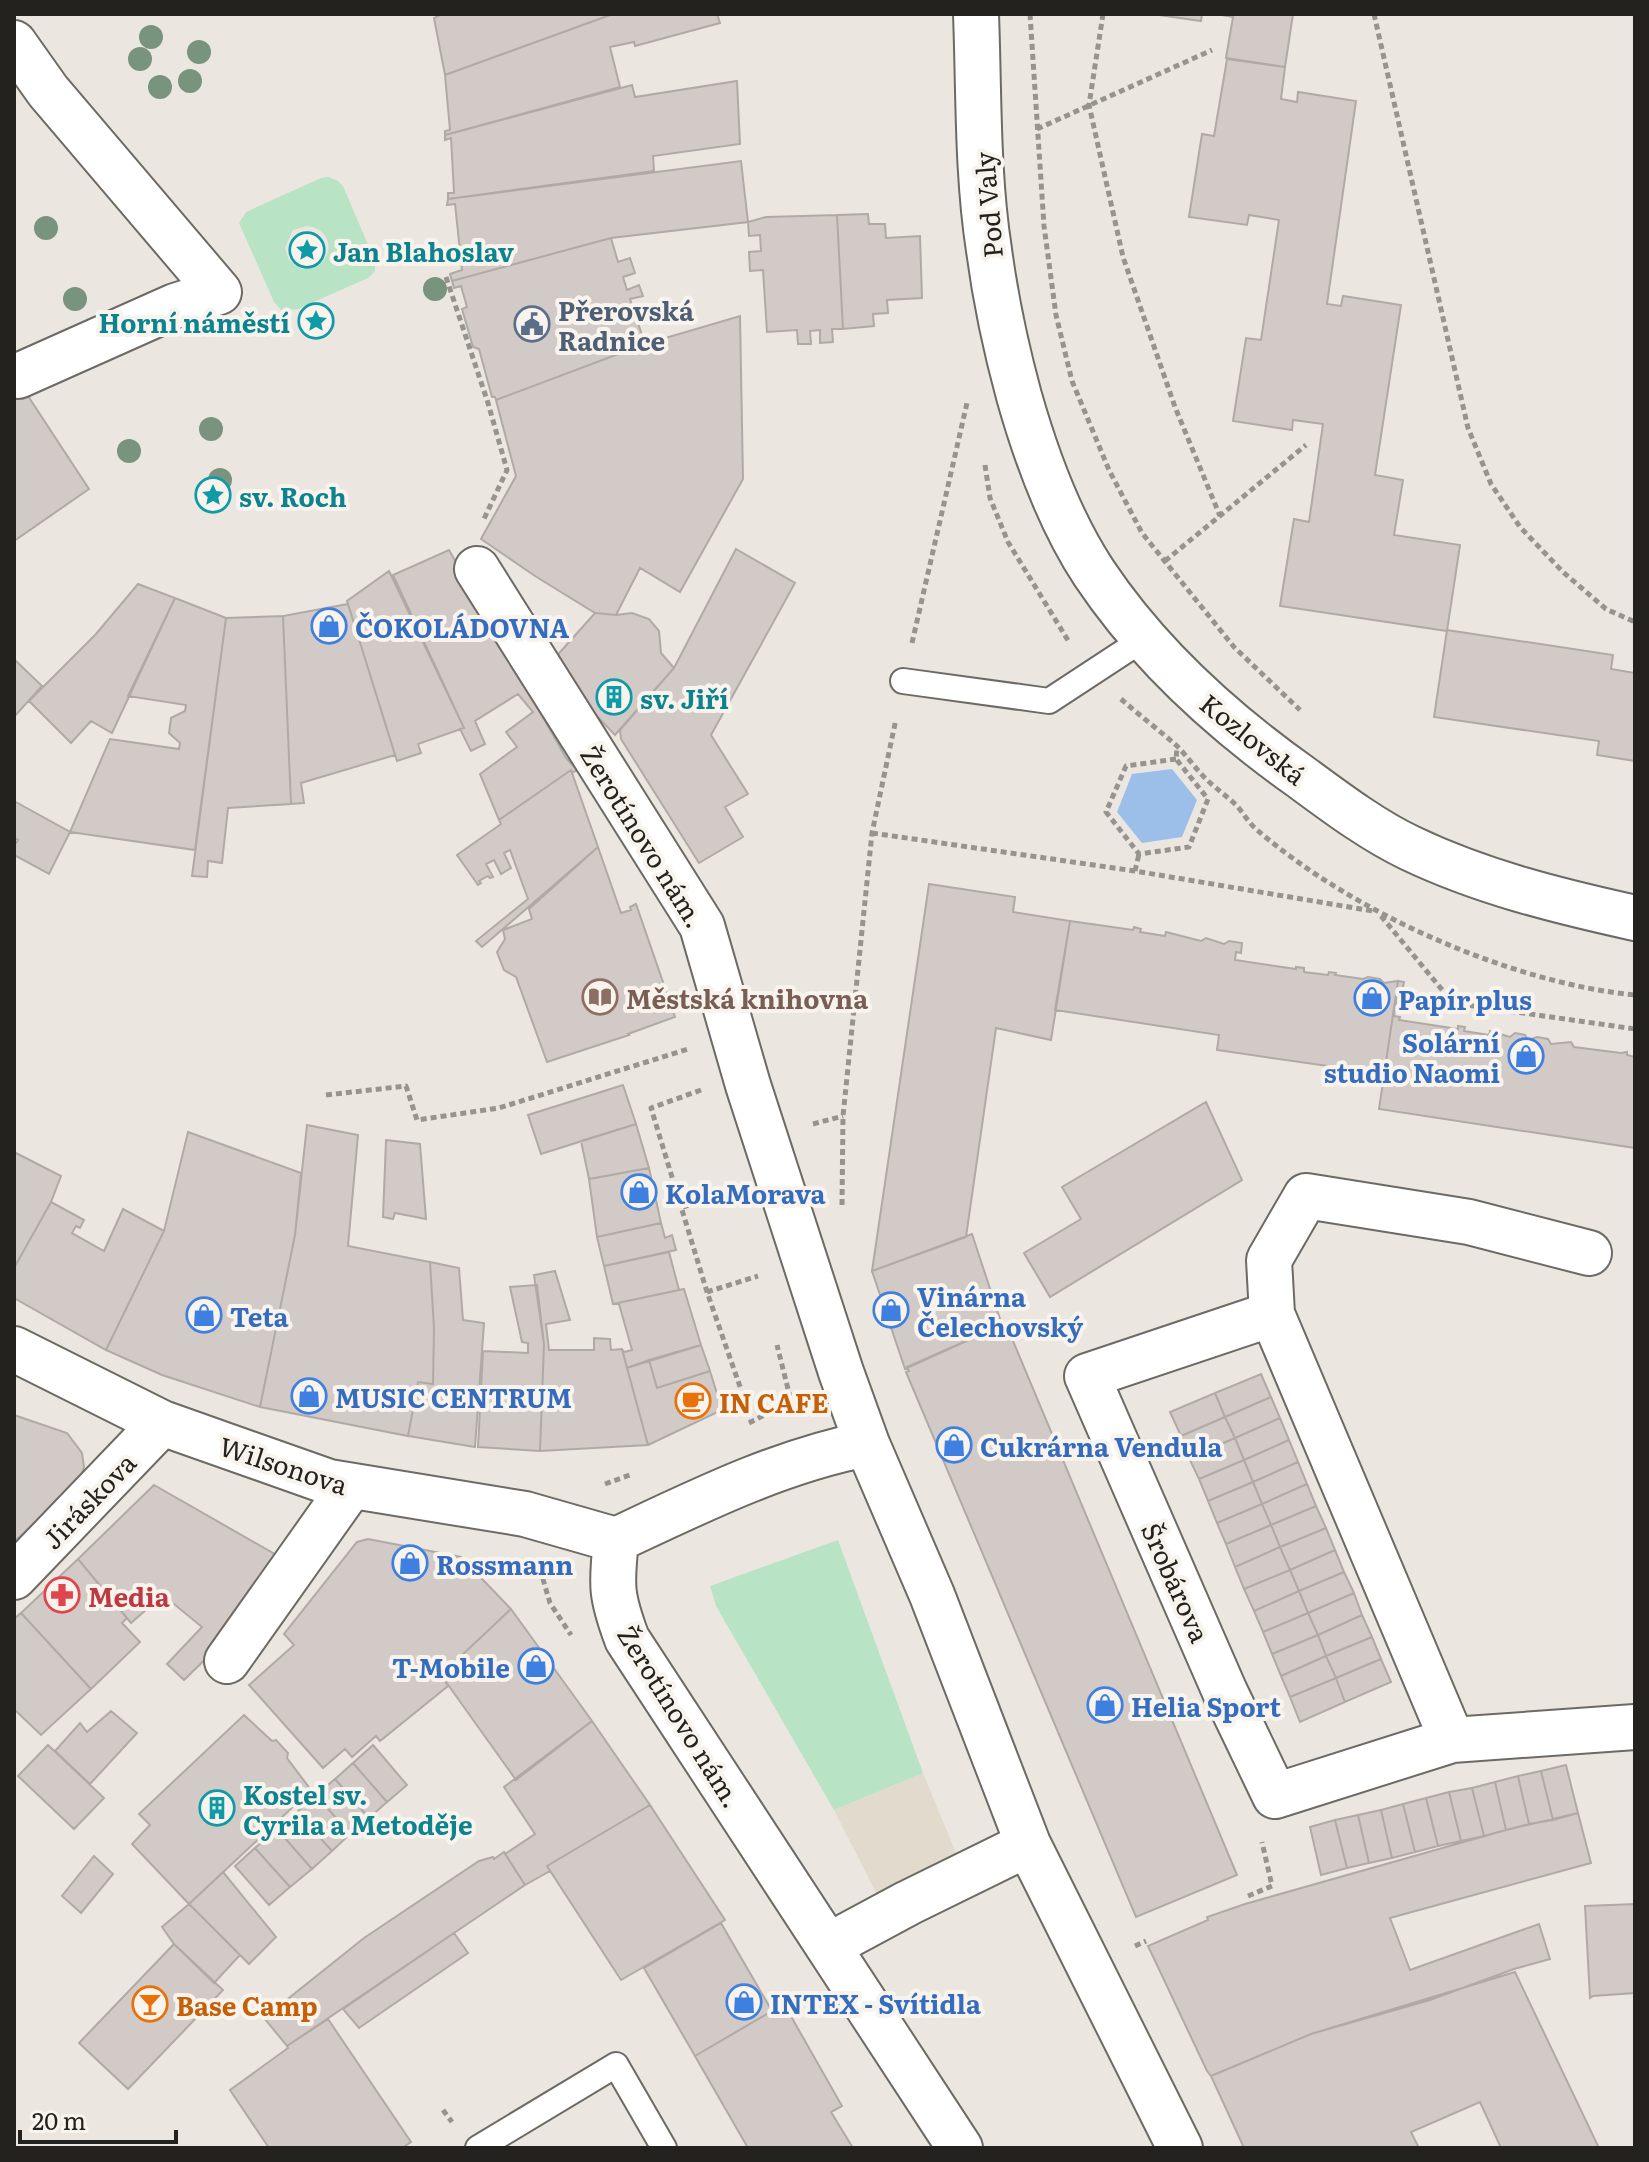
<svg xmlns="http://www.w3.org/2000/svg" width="1649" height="2162" font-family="Literata,serif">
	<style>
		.built { fill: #e2dacd }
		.green { fill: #b9e3c5; fill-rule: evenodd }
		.water { fill: #9cbfe9 }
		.building { fill: #d1cac6; stroke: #b0aaa6; stroke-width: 2 }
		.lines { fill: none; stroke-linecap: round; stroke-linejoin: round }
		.lane-casing { stroke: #6d6a64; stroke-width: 28 }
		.street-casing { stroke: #6d6a64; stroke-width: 48 }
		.path { stroke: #97948f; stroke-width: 5; stroke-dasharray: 6 4; stroke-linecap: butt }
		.lane { stroke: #fff; stroke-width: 24 }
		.street { stroke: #fff; stroke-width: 44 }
		.tree { fill: #78947f }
		.labels { text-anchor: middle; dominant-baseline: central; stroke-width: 8; stroke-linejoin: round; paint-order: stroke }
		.street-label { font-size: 26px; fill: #23221f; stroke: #f8f4ed }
		.culture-label { font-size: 26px; font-weight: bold; fill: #0d838f; stroke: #f8f4ed; text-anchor: start }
		.service-label { font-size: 26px; font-weight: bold; fill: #4e5e75; stroke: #f8f4ed; text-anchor: start }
		.shop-label { font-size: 26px; font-weight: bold; fill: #366cbe; stroke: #f8f4ed; text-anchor: start }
		.education-label { font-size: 26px; font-weight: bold; fill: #785e54; stroke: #f8f4ed; text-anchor: start }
		.food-label { font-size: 26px; font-weight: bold; fill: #c56008; stroke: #f8f4ed; text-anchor: start }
		.health-label { font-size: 26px; font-weight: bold; fill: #be3a42; stroke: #f8f4ed; text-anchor: start }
	</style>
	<rect width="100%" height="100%" fill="#ebe7e0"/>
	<!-- built -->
	<path class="built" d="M923,1773L965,1875L887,1914L834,1810Z"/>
	<!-- green -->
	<path class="green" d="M328,177L338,181L343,186L375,261V271L368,278L298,309L282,311L274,302L239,223L246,212L321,178ZM307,226C339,230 334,270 301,269L289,260L285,248L293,230Z
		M838,1540L923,1773L834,1810L716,1606L710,1586Z"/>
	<!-- water -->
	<path class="water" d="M1172,769L1197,800L1182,837L1142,843L1117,812L1132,774Z"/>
	<!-- building -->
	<path class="building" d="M442,14H613L445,75L434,18Z
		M613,14H717L720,23L635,46L634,42L610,47L620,87L445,135V131L450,130L445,75Z
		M1152,14H1202L1201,21Z
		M1216,14H1293L1285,67L1226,58L1233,17Z
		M1227,59L1285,67L1281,99L1297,102L1298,92L1356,101L1327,304L1341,306L1343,296L1401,305L1375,475L1403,480L1394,535L1460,545L1447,631L1280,606L1294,519L1309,522L1323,424L1293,420L1292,430L1233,421L1246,338L1261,340L1279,220L1249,215L1247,225L1189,217L1202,134L1214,136Z
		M737,81L740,144L653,156L654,171L448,199V193H454L451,138L445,140V135L632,85L635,97Z
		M741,161L748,222L611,238L452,281L450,274L462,270L455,204L447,205L448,199Z
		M868,214L869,224H885L886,238L920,236L922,298L887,300L888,313L873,314L874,326L843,329L837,215Z
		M837,215L843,329H832L833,342L820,343V330L810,331L811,344H798L797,330L767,332L763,270L750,271L749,252L761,251L760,235L749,236L748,222L766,217Z
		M611,238L618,262L630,258L635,273L623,277L627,290L639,285L643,296L630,299L645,344L496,400L495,397H492L479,349L473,347L462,309L467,307L461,286L454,288L452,281Z
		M740,316L743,479L680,592L640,568L616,615L595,613L535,576L481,539L516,476L496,400L645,344Z
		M14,368L30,399L89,489L14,541Z
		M736,549L795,583L711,735L748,794L725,807L743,837L699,863L621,739L620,730L674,668Z
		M449,550L566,758L577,770L572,773L571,770L499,820L480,774L517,747L506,732L533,712L518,694L475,721L485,744L471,751L460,729L464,728L393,575Z
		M389,571L464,728L418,744L421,753L397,761L347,601Z
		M138,584L175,598L112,733L91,721L71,743L29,701L96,634Z
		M175,598L226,618L195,850L70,832L110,739L179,749L180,743L169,733L171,718L185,711L186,705L128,696Z
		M348,604L395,755L301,783L304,803L291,804L283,616Z
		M595,613L616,615L632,613L649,619L659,631L661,653L674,668L615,735L552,669L553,660Z
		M283,616L291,804L228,808L222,863L208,861L207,877L192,876L226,618Z
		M1447,630L1613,655L1611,669L1635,673V761L1597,755L1599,741L1434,717Z
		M16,661L42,686L14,717V663Z
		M571,770L598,847L482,947L476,941L528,899L510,850L504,853L511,868L501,874L494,860L486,864L493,877L490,878L488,876L479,881L481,883L478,885L457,855L501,824L499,820Z
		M14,801L70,832L49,874L14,855V846L18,840L14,838Z
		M598,847L621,913L631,910L630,907L636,904L675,1017L628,1034L629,1035L547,1062L516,977L504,970L497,952L505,939L503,930L532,919L529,909Z
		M929,884L1015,897L1013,912L1070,921L1051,1040L996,1028L966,1237L872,1271Z
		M1070,921L1133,930L1134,927L1141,929L1140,932L1165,936L1166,932L1201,941L1206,938L1224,944L1229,941L1242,943L1241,953L1236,952L1235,960L1296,969V967L1304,968V972L1328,975L1329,972L1336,973L1335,975L1363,979L1368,977L1380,979L1384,983L1398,981L1384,1075L1357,1071L1356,1077L1327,1073L1328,1066L1217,1050L1219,1035L1055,1010Z
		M1398,981L1404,982L1402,992L1398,991L1394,1016L1400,1017L1399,1020L1458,1029V1026L1465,1027L1464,1031L1489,1035L1490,1031L1510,1037L1515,1033L1525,1035L1528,1040L1537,1037L1548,1039L1551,1044L1571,1042L1574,1047L1621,1053L1627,1052V1055L1635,1057V1148L1379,1109Z
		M623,1085L636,1124L541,1154L528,1115Z
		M1206,1102L1242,1180L1050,1297L1024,1253L1081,1219L1062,1187Z
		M636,1124L649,1168L589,1179L581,1141Z
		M307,1125L358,1135L348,1246L430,1262L434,1328L433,1384L418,1382L408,1436L260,1407L295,1235Z
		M188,1132L301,1173L295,1235L260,1407L162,1375L106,1350L164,1231Z
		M386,1140L420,1144L426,1219L395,1213L393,1219L383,1217Z
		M14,1152L61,1176L51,1202L14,1268Z
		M649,1168L661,1223L597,1237L589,1179Z
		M51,1202L84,1220L80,1228L76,1226L72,1233L104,1251L123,1209L164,1231L106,1350L14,1298V1268Z
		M661,1223L665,1238L672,1235L676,1250L604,1266L597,1237Z
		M972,1234L1002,1325L905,1369L872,1271Z
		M669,1252L679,1290L613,1304L604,1266Z
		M430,1262L459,1268L463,1320L484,1323L475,1447L408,1436L418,1382L433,1384L434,1328Z
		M555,1271L570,1320L546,1324L549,1350H594V1338L610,1339L611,1350L622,1349L648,1445L540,1451L544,1344L534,1275Z
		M537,1285L544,1344L540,1451L478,1447L483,1351L528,1353V1343L522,1342L510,1287Z
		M684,1289L701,1345L627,1368L622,1349L624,1352L632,1350L619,1304H613Z
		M1002,1325L1005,1331L1008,1329L1237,1875L1136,1917L906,1372L909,1371L907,1367Z
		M701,1345L710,1371L657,1388L649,1360Z
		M649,1360L657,1388L710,1371L722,1410L648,1445L627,1368Z
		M1261,1374L1271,1397L1225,1417L1215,1393Z
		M1215,1393L1225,1417L1181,1436L1170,1412Z
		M1271,1397L1280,1418L1235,1438L1225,1417Z
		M14,1415L67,1433L82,1453L84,1467L80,1480L14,1542Z
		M1225,1417L1235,1438L1189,1458L1181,1436Z
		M1280,1418L1289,1440L1244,1460L1235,1438Z
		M1235,1438L1244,1460L1199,1479L1189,1458Z
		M1289,1440L1298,1462L1253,1482L1244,1460Z
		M1244,1460L1253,1482L1208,1501L1199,1479Z
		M1298,1462L1307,1484L1262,1504L1253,1482Z
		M1253,1482L1262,1504L1217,1523L1208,1501Z
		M1307,1484L1316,1506L1271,1525L1262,1504Z
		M154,1485L287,1561L227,1638L184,1680L167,1664L202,1627L163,1595L131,1623L78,1559Z
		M1262,1504L1271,1525L1226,1544L1217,1523Z
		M1316,1506L1326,1528L1280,1547L1271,1525Z
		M1271,1525L1280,1547L1235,1567L1226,1544Z
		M1326,1528L1335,1550L1290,1570L1280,1547Z
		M368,1539L461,1557L511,1609L441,1675L448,1686L380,1741L376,1736L352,1757L345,1749L323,1768L249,1685L294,1645L284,1634L357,1542Z
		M1280,1547L1290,1570L1244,1589L1235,1567Z
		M1335,1550L1344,1572L1299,1591L1290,1570Z
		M78,1559L127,1618L122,1623L140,1642L91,1689L21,1613Z
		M1290,1570L1299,1591L1254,1611L1244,1589Z
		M1344,1572L1354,1593L1308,1613L1299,1591Z
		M1299,1591L1308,1613L1263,1632L1254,1611Z
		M1354,1593L1362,1615L1318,1635L1308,1613Z
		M511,1609L592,1721L516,1780L441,1675Z
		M21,1613L91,1689L41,1735L14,1709V1619Z
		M1308,1613L1318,1635L1272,1654L1263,1632Z
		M1362,1615L1372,1637L1326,1656L1318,1635Z
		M1318,1635L1326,1656L1281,1676L1272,1654Z
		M1372,1637L1381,1659L1336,1678L1326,1656Z
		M1326,1656L1336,1678L1290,1697L1281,1676Z
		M1381,1659L1391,1682L1345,1702L1336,1678Z
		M1336,1678L1345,1702L1300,1722L1290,1697Z
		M111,1711L137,1733L90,1784L55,1751L80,1723L87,1732Z
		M244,1715L272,1741L276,1740L288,1753L287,1758L311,1790L189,1904L132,1844L150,1825L139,1814Z
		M592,1721L650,1805L547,1866L550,1871L525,1885L505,1854L535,1834L504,1787Z
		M48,1745L104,1798L74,1829L18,1776Z
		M373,1745L407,1785L387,1802L353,1763Z
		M353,1763L387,1802L369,1818L335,1779Z
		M1566,1765L1578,1813L1553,1820L1541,1771Z
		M1541,1771L1553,1820L1529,1824L1518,1776Z
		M1518,1776L1529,1824L1506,1830L1495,1782Z
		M335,1779L369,1818L350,1834L316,1795Z
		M1495,1782L1506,1830L1484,1836L1472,1788Z
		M1472,1788L1484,1836L1461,1841L1449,1792Z
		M1449,1792L1461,1841L1438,1846L1426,1798Z
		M316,1795L350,1834L332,1851L297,1812Z
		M1426,1798L1438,1846L1415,1852L1403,1804Z
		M1403,1804L1415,1852L1392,1858L1381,1810Z
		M650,1805L725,1920L621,1980L547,1866Z
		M1381,1810L1392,1858L1369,1863L1358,1815Z
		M297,1812L332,1851L312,1869L277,1829Z
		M1578,1813L1591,1863L1390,1918L1410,1970L1539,1924L1550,1959L1514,1969L1430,2000L1311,2034L1211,2076L1207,2071L1148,1946L1208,1920L1207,1917L1245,1904L1506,1830Z
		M1358,1815L1369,1863L1347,1868L1335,1820Z
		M1335,1820L1347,1868L1321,1875L1310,1827Z
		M277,1829L312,1869L290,1887L255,1848Z
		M255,1848L290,1887L269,1905L235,1866Z
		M504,1852L525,1885L287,2046L264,2018L364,1938L479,1861L493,1857L494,1859Z
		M94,1856L113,1874L81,1913L62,1896Z
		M223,1872L276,1937L249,1964L189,1904Z
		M189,1904L240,1955L214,1983L174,1944L162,1927Z
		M1635,1904V1993L1593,1996L1590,1998L1585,1906Z
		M721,1923L772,2011L695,2056L644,1968Z
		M454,1933L468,1953L359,2028L343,2009Z
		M174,1944L223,1990L128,2089L79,2043Z
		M1515,1972L1599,2148H1501L1480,2102L1411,2132L1419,2148H1244L1211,2076L1311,2034Z
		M784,2004L842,2106L831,2112L853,2148H748L695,2056Z
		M328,2019L411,2142L402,2148H269L230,2090L288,2048L287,2046Z"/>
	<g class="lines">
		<defs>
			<path id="lane" d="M903,681L1049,701L1145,638
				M478,2148L616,2065L664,2148"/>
			<path id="street" d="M976,14C979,92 977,173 989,250C995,295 1007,352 1019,396C1036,456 1059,520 1094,573C1148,654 1222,721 1301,777C1335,802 1372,830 1410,848C1481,882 1558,901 1635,918
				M14,43L48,91L219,292L175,306L18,376
				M477,569L702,926L748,1085L841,1372L867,1444
				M1589,1253L1469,1222L1306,1196L1269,1260L1272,1314L1087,1376L1225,1692L1275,1796L1452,1740L1635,1727
				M1272,1314L1452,1740
				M14,1349L162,1423L329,1482L525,1514L616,1540
				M616,1540C697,1502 779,1461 867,1444L932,1595L1028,1844L1180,2148
				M616,1540C611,1586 611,1596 627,1639L960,2148
				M14,1577L162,1423
				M227,1661L351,1486
				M828,1946L908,1903L1028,1844"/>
		</defs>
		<!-- lane casing -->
		<use href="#lane" class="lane-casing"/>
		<!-- street casing -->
		<use href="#street" class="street-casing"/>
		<!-- path -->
		<path class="path" d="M1030,14L1044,226L1056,315L1072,381L1109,470L1142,533L1234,647L1300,710
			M1103,14L1089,105L1123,257L1175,407L1220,516
			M1374,14L1468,428L1491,484L1520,527L1563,572L1606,609L1635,622
			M1037,129L1212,50
			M446,277L488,403L507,470L483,521
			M985,465L990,498L1008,542L1069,642
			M1165,561L1306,445
			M912,643L967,403
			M1121,699C1139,715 1159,730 1177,746C1187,756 1195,768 1205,778C1215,788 1227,796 1237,806C1244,814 1249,823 1256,829C1351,912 1510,983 1635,995
			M1176,759L1126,766L1106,812L1139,854L1189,847L1208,799L1176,759L1177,748
			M872,833L1135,871L1373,911
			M1135,871L1139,854
			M1381,916L1453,1003L1635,1029
			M701,1090L651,1108L707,1292L752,1421
			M326,1095L406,1086L417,1120L499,1108L688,1049
			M813,1124L843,1116
			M842,1205L843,1116L872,833L896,719
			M683,1207L733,1191
			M707,1292L758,1276
			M749,1423L791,1401L777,1345
			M605,1484L630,1475
			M540,1569L550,1603L571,1635
			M1248,1896L1272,1886L1262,1842
			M1135,1946L1146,1941
			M443,2110L452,2122"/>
		<!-- lane -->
		<use href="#lane" class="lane"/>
		<!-- street -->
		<use href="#street" class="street"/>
	</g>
	<!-- trees -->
	<g class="tree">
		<circle cx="151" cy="37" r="12"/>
		<circle cx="199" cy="52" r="12"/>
		<circle cx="140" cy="59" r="12"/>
		<circle cx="190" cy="81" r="12"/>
		<circle cx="160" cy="87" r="12"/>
		<circle cx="46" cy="228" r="12"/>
		<circle cx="435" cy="289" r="12"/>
		<circle cx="75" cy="299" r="12"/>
		<circle cx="211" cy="429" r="12"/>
		<circle cx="129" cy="451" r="12"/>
		<circle cx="220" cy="480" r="12"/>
	</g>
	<!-- icons -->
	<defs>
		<symbol id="sight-ring" viewBox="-11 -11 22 22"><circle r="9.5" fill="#f8f4ed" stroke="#0f9aa8" stroke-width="1.5"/><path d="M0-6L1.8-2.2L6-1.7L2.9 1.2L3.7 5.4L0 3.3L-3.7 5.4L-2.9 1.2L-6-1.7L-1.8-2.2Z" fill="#0f9aa8"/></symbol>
		<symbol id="civic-ring" viewBox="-11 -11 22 22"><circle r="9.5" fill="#f8f4ed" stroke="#5c6f8a" stroke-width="1.5"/><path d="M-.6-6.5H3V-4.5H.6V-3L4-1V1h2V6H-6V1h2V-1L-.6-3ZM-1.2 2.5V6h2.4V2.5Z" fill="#5c6f8a"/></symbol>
		<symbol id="shop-ring" viewBox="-11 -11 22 22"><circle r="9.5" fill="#f8f4ed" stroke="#3f7fe0" stroke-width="1.5"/><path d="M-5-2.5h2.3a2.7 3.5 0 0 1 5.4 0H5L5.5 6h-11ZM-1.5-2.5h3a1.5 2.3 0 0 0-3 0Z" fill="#3f7fe0"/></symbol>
		<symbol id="building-ring" viewBox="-11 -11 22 22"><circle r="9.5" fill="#f8f4ed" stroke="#0f9aa8" stroke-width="1.5"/><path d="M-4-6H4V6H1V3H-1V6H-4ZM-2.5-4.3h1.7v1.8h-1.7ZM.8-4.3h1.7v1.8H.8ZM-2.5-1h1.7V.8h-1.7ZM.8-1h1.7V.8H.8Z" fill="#0f9aa8"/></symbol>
		<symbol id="library-ring" viewBox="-11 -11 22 22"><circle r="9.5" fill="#f8f4ed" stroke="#8d6e63" stroke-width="1.5"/><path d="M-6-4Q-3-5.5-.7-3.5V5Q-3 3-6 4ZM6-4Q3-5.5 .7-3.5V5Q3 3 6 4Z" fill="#8d6e63"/></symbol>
		<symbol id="cafe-ring" viewBox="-11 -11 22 22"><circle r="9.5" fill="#f8f4ed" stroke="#e8710a" stroke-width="1.5"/><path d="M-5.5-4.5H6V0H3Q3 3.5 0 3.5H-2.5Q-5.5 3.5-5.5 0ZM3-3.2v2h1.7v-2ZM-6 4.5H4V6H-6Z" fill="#e8710a"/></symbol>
		<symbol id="pharmacy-ring" viewBox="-11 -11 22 22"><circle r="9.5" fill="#f8f4ed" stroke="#e0444e" stroke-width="1.5"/><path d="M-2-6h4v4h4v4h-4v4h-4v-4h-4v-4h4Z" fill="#e0444e"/></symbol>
		<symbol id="bar-ring" viewBox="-11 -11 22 22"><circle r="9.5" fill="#f8f4ed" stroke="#e8710a" stroke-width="1.5"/><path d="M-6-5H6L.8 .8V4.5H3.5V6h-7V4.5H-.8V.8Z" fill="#e8710a"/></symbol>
	</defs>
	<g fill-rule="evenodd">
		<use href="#sight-ring" x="287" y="230" width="40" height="40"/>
		<use href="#sight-ring" x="296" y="301" width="40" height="40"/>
		<use href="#civic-ring" x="512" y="304" width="40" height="40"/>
		<use href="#sight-ring" x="193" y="475" width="40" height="40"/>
		<use href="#shop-ring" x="309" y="606" width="40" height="40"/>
		<use href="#building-ring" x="594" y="677" width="40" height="40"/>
		<use href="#library-ring" x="580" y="977" width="40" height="40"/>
		<use href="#shop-ring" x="1352" y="978" width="40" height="40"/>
		<use href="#shop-ring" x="1506" y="1036" width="40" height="40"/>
		<use href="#shop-ring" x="619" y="1172" width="40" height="40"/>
		<use href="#shop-ring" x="871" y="1290" width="40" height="40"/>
		<use href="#shop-ring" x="184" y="1295" width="40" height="40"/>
		<use href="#shop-ring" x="289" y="1376" width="40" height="40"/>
		<use href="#cafe-ring" x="673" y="1381" width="40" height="40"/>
		<use href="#shop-ring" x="934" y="1425" width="40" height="40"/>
		<use href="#shop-ring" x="390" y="1543" width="40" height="40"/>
		<use href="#pharmacy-ring" x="42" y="1575" width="40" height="40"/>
		<use href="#shop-ring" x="516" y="1646" width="40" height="40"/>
		<use href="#shop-ring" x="1085" y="1685" width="40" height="40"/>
		<use href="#building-ring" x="197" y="1788" width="40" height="40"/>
		<use href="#shop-ring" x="724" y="1982" width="40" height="40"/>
		<use href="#bar-ring" x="130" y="1984" width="40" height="40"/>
	</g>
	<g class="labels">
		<!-- street labels -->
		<g class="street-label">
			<text transform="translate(987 205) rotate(-95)">Pod Valy</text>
			<text transform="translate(1254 738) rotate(39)">Kozlovská</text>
			<text transform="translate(644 836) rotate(58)">Žerotínovo nám.</text>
			<text transform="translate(284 1464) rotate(18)">Wilsonova</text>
			<text transform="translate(88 1500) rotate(-46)">Jiráskova</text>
			<text transform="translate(1177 1582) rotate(66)">Šrobárova</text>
			<text transform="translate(681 1716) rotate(58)">Žerotínovo nám.</text>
		</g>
		<!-- culture labels -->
		<g class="culture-label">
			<text x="333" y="250">Jan Blahoslav</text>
			<text x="290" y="321" text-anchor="end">Horní náměstí</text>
			<text x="239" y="495">sv. Roch</text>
			<text x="640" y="697">sv. Jiří</text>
			<text x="243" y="1793">Kostel sv.<tspan x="243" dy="30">Cyrila a Metoděje</tspan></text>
		</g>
		<!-- service labels -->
		<g class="service-label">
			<text x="558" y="309">Přerovská<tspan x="558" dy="30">Radnice</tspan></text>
		</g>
		<!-- shop labels -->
		<g class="shop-label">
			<text x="355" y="626">ČOKOLÁDOVNA</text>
			<text x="1398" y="998">Papír plus</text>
			<text x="1500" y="1041" text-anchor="end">Solární<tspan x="1500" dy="30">studio Naomi</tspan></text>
			<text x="665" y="1192">KolaMorava</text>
			<text x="917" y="1295">Vinárna<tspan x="917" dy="30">Čelechovský</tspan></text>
			<text x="230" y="1315">Teta</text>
			<text x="335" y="1396">MUSIC CENTRUM</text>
			<text x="980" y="1445">Cukrárna Vendula</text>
			<text x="436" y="1563">Rossmann</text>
			<text x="510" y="1666" text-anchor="end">T-Mobile</text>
			<text x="1131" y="1705">Helia Sport</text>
			<text x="770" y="2002">INTEX - Svítidla</text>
		</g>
		<!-- education labels -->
		<g class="education-label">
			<text x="626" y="997">Městská knihovna</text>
		</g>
		<!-- food labels -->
		<g class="food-label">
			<text x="719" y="1401">IN CAFE</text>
			<text x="176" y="2004">Base Camp</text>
		</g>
		<!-- health labels -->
		<g class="health-label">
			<text x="88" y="1595">Media</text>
		</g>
	</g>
	<!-- border -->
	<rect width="1649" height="2162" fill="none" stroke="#23221f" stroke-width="32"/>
	<!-- scale -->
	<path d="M20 2130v12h156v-12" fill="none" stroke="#23221f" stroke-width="4"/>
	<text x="32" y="2130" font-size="24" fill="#23221f" stroke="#f8f4ed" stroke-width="6" paint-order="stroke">20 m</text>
</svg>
